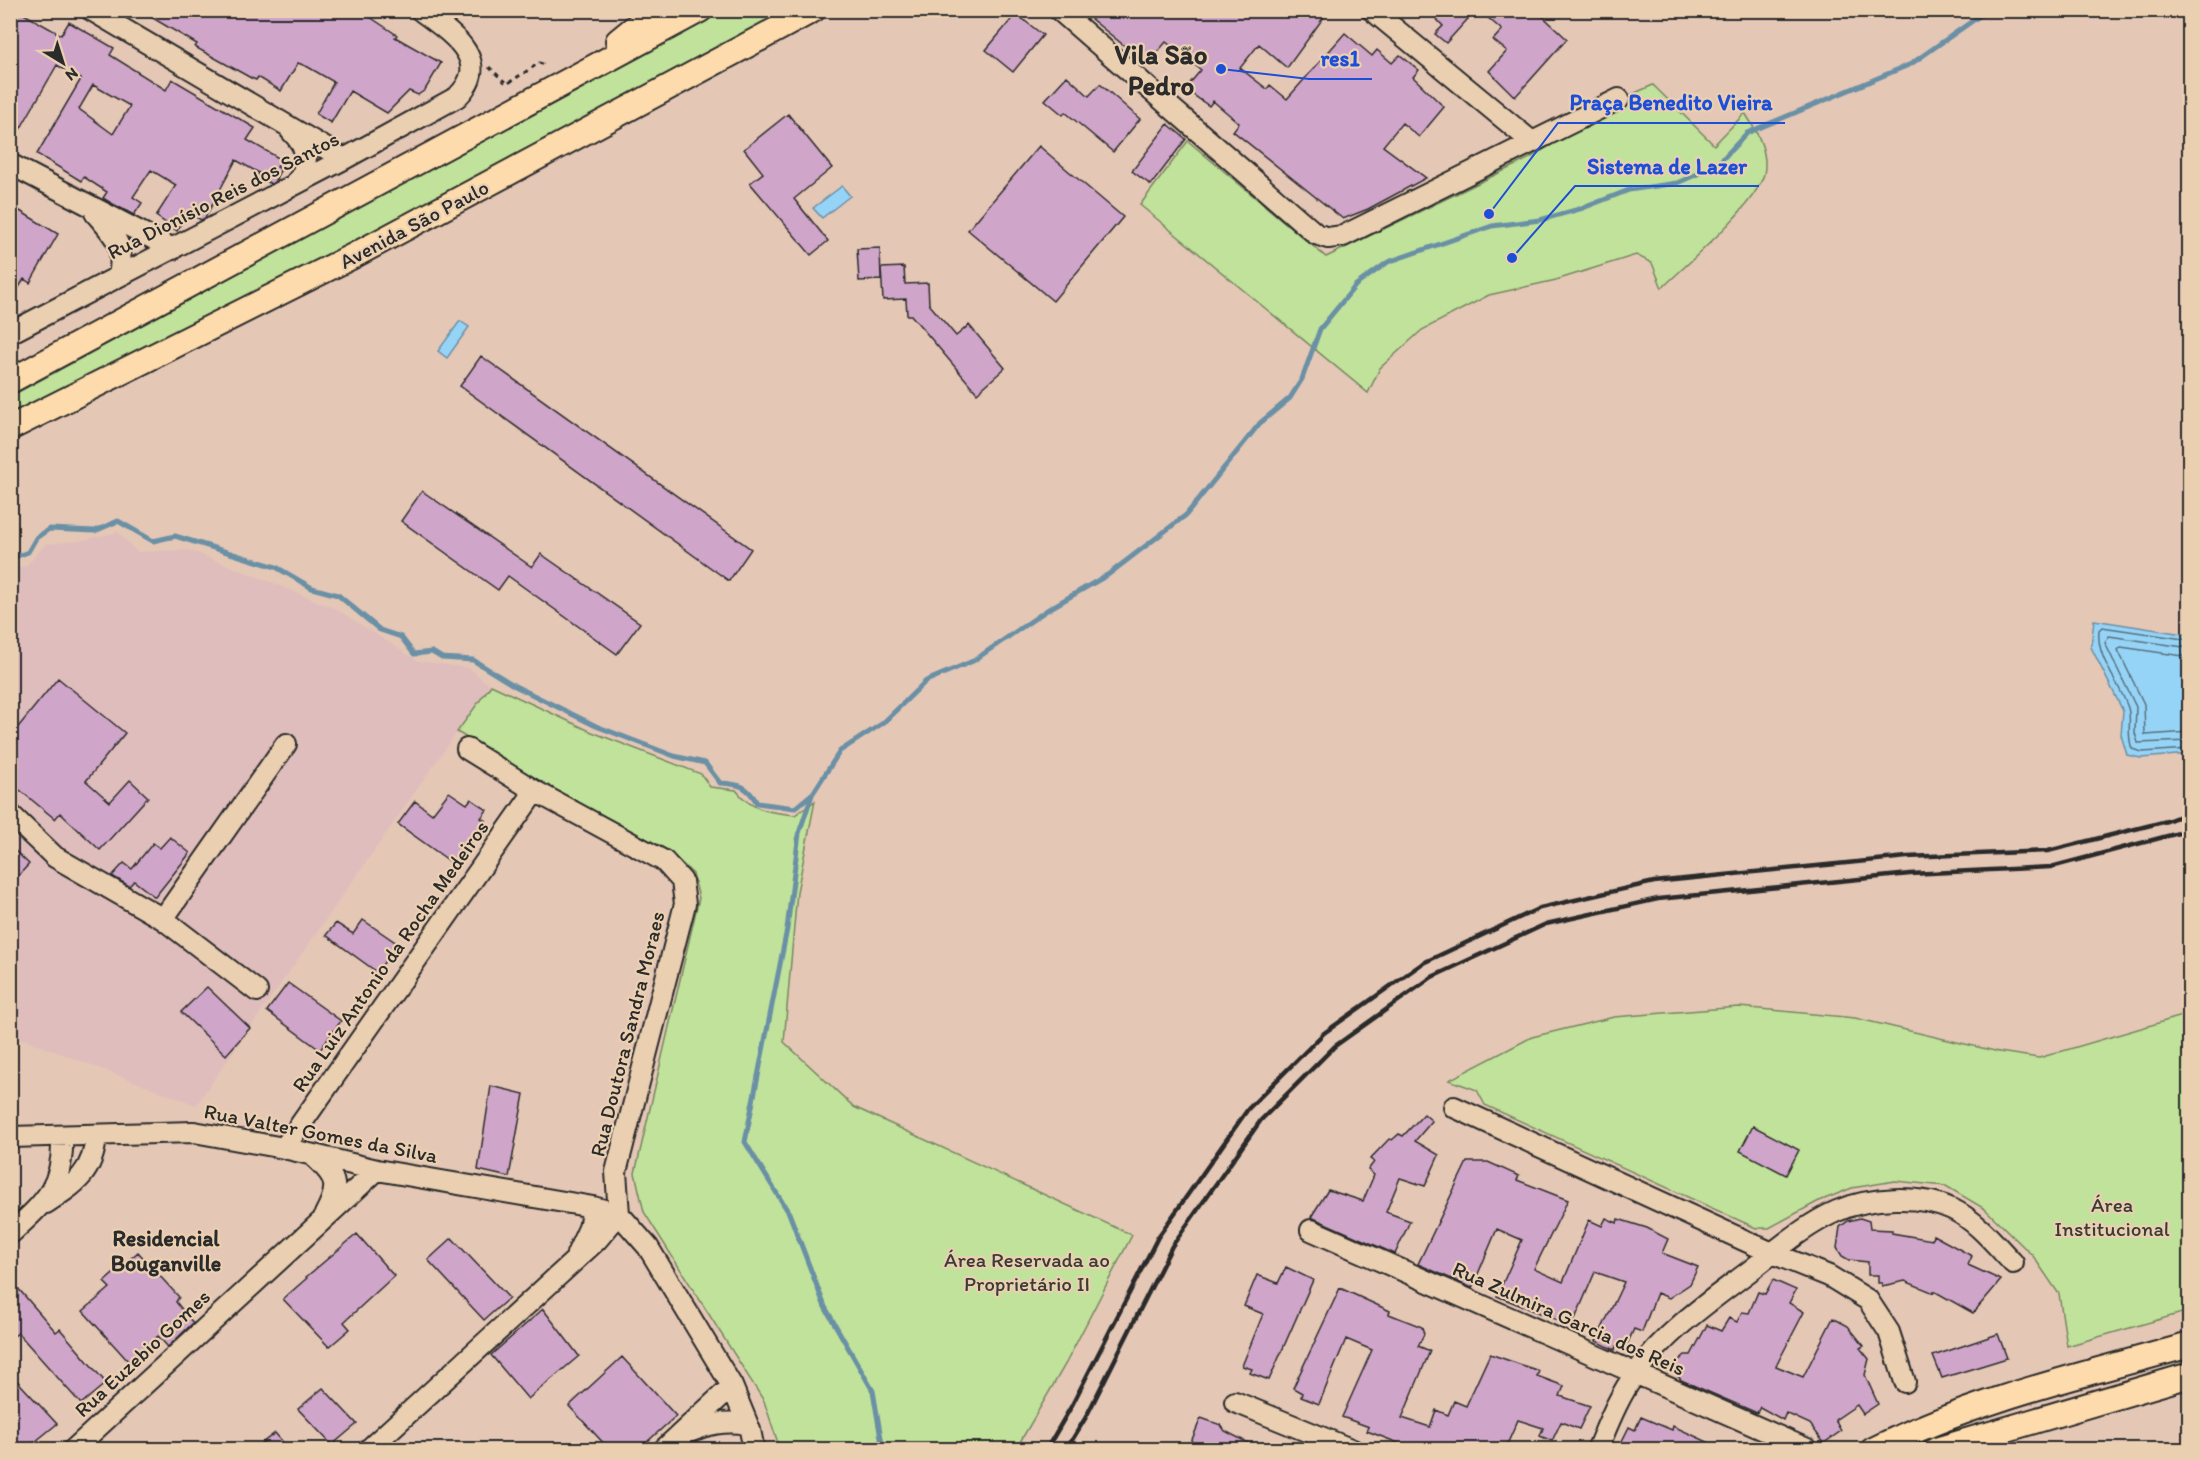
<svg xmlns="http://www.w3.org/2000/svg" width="2200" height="1460" font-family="Itim,sans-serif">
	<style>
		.built { fill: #dfbdbc }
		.green { fill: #c1e29a; stroke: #768662; stroke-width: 1.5 }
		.water { fill: #96d4f7; stroke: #6b90a5; stroke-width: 1.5 }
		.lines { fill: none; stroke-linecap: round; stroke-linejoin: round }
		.shore { stroke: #566f7d; stroke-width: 1.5 }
		.stream { stroke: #6b90a5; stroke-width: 5 }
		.building { fill: #d0a5ca; stroke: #2b2b2b; stroke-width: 1.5; fill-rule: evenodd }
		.minor-casing { stroke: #2b2b2b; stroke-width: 24 }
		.major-casing { stroke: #2b2b2b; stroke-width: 28 }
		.path { stroke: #2b2b2b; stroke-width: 3; stroke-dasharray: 4.5 4.5; stroke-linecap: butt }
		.minor { stroke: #eacfb1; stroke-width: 20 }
		.major { stroke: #fedbac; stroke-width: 24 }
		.rail { stroke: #2b2b2b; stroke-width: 4.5 }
		.labels { text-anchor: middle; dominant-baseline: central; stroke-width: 4.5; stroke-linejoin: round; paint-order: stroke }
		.street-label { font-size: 21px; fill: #2b2b2b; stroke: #eacfb1 }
		.park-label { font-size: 21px; fill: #3a3d36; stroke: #eacfb1 }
		.neighbourhood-label { font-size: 22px; font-weight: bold; fill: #2b2b2b; stroke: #eacfb1 }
		.district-label { font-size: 27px; font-weight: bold; fill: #2b2b2b; stroke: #eacfb1 }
		.leader { fill: none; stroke: #1d4ed8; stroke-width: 2 }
		.callout-dot { fill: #1d4ed8; stroke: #eacfb1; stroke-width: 2 }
		.callout-label { font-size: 22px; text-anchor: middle; font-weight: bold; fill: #1d4ed8; stroke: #eacfb1; stroke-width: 4.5; stroke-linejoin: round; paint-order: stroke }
	</style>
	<rect width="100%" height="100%" fill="#e5c7b6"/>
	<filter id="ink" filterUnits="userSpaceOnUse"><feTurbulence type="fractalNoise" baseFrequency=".0167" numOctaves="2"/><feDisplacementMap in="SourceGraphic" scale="12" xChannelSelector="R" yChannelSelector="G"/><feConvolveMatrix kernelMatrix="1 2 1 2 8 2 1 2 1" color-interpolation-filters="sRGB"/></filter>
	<g filter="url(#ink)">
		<!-- built -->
		<path class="built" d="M118,532L137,552L189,550L283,587L336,609L418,661L469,668L490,685L196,1105L23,1039L11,1037V569L26,566L46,544L79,541Z"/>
		<!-- green -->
		<path class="green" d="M722,11H786L362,238L11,416V396Z
			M1653,85L1714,145L1745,113C1756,130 1769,152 1764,174C1756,205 1687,264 1662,288L1652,263L1636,255L1556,280L1489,295L1422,330L1380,368L1368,393L1140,205L1188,141L1326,257L1532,157L1626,97Z
			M491,685L592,732L701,774L710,787L736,790C753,812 770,812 795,815L815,801L797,892L784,1042L854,1107L1132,1235L1066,1363L1016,1449H780L764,1401L644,1212L635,1173L699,898L693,874L668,850L546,785L457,732Z
			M1739,1007L1855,1018L1999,1052L2039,1058L2189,1014V1311L2067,1346L2059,1294L2033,1256L1985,1209L1946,1186L1895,1181L1852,1188L1817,1202L1769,1228H1756L1485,1105L1477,1090L1449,1080L1532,1037L1614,1017Z"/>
		<!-- water -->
		<path class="water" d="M842,186L850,196L822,218L813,208Z
			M460,321L469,327L447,358L438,351Z
			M2094,620L2189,635V754L2141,758L2127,755L2121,735L2123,711L2091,647Z"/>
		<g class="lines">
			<!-- shore -->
			<path class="shore" d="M2190,640L2102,627L2099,630C2096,659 2119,681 2128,708C2132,720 2126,733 2132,749L2142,752L2190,749
				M2190,648L2109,636L2105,643L2136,707L2135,733L2138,743L2190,741
				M2190,657L2121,647L2118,650L2144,704L2145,735L2190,732"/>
			<!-- stream -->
			<path class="stream" d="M10,559L28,552L36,538L49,529L95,531L118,521L153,541L175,536L276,567L312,588L338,595L380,630L401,637L414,654L432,652L442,658L473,660L515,686L596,726L674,756L705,763L720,783C739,784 747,785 757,803L795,808L813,793L840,751L883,723L926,681L973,661L1047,610L1109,574L1186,515L1260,423L1290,398L1302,379L1320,329L1356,285L1388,262L1492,226L1540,220L1583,208L1629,190L1677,183L1716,166L1747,133L1911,64L1988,10
				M812,795L799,833L787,929L745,1142L789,1213L825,1307L873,1391L883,1450"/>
		</g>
		<!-- building -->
		<path class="building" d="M10,10H17L61,35L69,22L114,48L110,55L166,90L172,79L255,128L247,140L282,160L277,167L281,169L274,182L271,184L257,176L259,173L236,160L205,218L201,220L188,213L177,231L156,216L176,185L151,170L133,197L142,203L134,215L111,203L103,198L107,192L84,177L81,181L37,154L81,79L57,65L10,147ZM93,85L130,106L113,134L79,109Z
			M139,10H373L370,17L397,35L395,37L441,63L425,90L418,95L409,91L387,113L350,91L331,123L316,114L334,82L308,67L298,63L281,91L258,77L256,80L251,78L195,47L197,44Z
			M1080,10H1329L1287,68L1259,44L1240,68L1267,89L1270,85L1287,99L1345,33L1372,56L1377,50L1392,63L1400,55L1419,70L1413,77L1444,107L1419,137L1402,123L1383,146L1426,178L1368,209L1343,219L1233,131L1239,123L1213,101L1209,106L1185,89L1201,70L1166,42L1147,64Z
			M1428,10H1476L1446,43L1435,34L1443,26Z
			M1479,10H1536L1567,39L1515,97L1489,71L1507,51L1493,40L1502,30Z
			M1016,14L1043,35L1013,72L986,50Z
			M1067,76L1089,96L1100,84L1140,119L1113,152L1065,112L1063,115L1045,100Z
			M788,114L832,168L794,199L828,241L811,255L750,183L763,173L744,149Z
			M1168,124L1186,139L1151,185L1132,171Z
			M1039,146L1123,217L1053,301L968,230Z
			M10,205L58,234L30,283L24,279L10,302Z
			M880,248L881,280L859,281L857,249Z
			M904,267L905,284L928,283L929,304L956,336L969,325L1005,368L977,393L911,315H907L906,299L883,300L881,268Z
			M481,356L751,549L729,581L460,386Z
			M422,491L532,567L541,554L640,623L617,654L508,576L498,590L401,521Z
			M58,678L125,733L86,781L110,802L130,780L148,797L100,850L60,813L55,819L10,782V737Z
			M449,792L467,804L471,799L487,810L481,818L486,821L455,865L398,824L415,801L432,814Z
			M170,837L190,853L155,897L134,881L129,886L112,876L124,863L132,869L153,843L160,848Z
			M10,846L29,864L10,885Z
			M363,920L398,944L377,972L326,935L336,923L353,934Z
			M288,983L341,1021L320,1050L267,1011Z
			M207,987L250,1028L226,1055L181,1012Z
			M491,1086L524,1094L509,1177L478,1170Z
			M1424,1114L1432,1121L1415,1141L1439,1155L1425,1186L1400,1178L1386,1212L1410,1221L1395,1254L1311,1217L1328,1190L1363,1201L1374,1175L1368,1170L1374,1162L1370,1159L1389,1139L1392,1140L1399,1134L1403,1136Z
			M1753,1126L1799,1150L1786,1175L1740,1151Z
			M1467,1162H1488L1519,1176L1517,1180L1568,1200L1534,1269L1563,1282L1589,1220L1602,1226L1606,1218L1617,1223L1618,1219L1647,1228L1668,1239L1662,1253L1698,1267L1690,1284L1669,1298L1657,1293L1642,1332L1634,1329L1625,1349L1616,1346L1615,1350L1596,1341L1624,1282L1595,1272L1572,1326L1497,1296L1522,1240L1497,1229L1472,1288L1418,1264Z
			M1860,1218L1869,1221L1870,1229L1892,1230V1233L1932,1240L1933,1235L1972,1256L1968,1265L2001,1280L1973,1313L1934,1291V1293L1905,1281L1882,1286V1283H1878V1275H1868V1262L1849,1260L1842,1256L1837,1248L1840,1227L1848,1221Z
			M357,1234L394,1276L344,1322L350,1329L329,1347L283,1299L307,1278L306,1277Z
			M452,1238L509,1298L484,1320L428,1260Z
			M138,1252L179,1297L176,1302L193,1323L168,1347L158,1336L129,1362L83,1311L110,1288L104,1282Z
			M1286,1267L1313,1280L1269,1380L1250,1373L1252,1369L1242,1366L1263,1314L1244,1306L1257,1275L1278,1283Z
			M10,1279L56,1332L60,1329L106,1383L81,1404L18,1333L10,1339Z
			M1773,1280L1796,1290L1789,1303L1804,1312L1776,1366L1803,1377L1833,1318L1848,1326L1864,1346L1860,1348L1869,1359L1865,1375L1878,1404L1863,1414L1857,1405L1835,1420L1841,1431L1824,1443L1810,1424L1786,1413L1783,1420L1760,1407L1757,1413L1681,1380L1675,1372L1676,1363L1685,1355H1691L1707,1325L1721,1331L1729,1318L1737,1322L1742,1312L1749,1313L1758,1292L1765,1294Z
			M1340,1288L1390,1311L1389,1314L1422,1327L1424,1334L1418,1346L1430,1351L1402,1418L1430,1427L1436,1410L1448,1415L1454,1401L1466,1406L1490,1354L1539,1371L1537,1376L1564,1386L1560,1396L1590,1406L1579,1429L1561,1422L1552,1441L1540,1436L1543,1428L1518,1420L1505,1449H1414L1367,1431L1369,1427L1342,1417L1372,1350L1346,1339L1319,1404L1301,1397L1302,1393L1293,1388Z
			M543,1309L579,1356L528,1399L491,1355Z
			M1998,1334L2007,1358L1942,1378L1933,1356Z
			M622,1357L676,1416L639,1449H609L569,1406Z
			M10,1373L57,1424L26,1449H10Z
			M323,1388L357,1424L332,1445L298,1409Z
			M1641,1417L1672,1430L1673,1426L1723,1449H1618L1629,1427L1635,1430Z
			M1201,1418L1221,1425L1225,1431L1260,1449H1188Z
			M275,1433L289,1449H254Z"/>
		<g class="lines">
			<defs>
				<path id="minor" d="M91,10L344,159
					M1059,10L1316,234L1328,238L1343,236L1619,99
					M1372,10L1532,142
					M291,131C309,149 311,166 294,185
					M10,164L173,249
					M95,213C115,236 125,244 119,276
					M10,333L344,159L457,97C495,60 449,32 420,10
					M467,749L535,791L664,861L682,881L685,904L616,1172L619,1214L648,1247L732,1386L750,1430L754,1450
					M10,814L55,857L163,919L257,991
					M163,919L286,744
					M1454,1107L1772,1253L1829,1276L1868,1300L1889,1332L1905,1382
					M10,1137L194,1132L284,1148L377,1170L593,1207L619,1214L596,1241L368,1450
					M284,1148L535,791
					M312,1155C336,1176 341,1185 325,1214
					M46,1203C76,1184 94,1172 96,1135
					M1311,1230L1807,1449
					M10,1234C44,1203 64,1187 62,1137
					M577,1254L589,1228L593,1207
					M1235,1402L1353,1450
					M687,1433C707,1424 725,1420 747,1424
					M73,1450L377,1170
					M663,1450L732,1386
					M1597,1450C1608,1424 1619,1395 1636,1373C1666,1331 1710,1301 1751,1270C1778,1249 1805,1225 1837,1211C1869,1197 1920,1194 1952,1209C1977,1221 1995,1244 2013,1263"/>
				<path id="major" d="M618,41L656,10
					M10,381L700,10
					M10,428L353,256L813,10
					M1873,1450C1973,1400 2082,1375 2190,1345
					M1936,1450L2190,1375"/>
			</defs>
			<!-- minor casing -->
			<use href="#minor" class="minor-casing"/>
			<!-- major casing -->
			<use href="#major" class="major-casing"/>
			<!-- path -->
			<path class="path" d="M489,67L507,84L539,63L546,65"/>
			<!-- minor -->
			<use href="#minor" class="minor"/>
			<!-- major -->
			<use href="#major" class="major"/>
			<!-- rail -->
			<path class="rail" d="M1046,1450L1071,1407L1158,1237L1248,1109L1324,1033L1423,963L1540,908L1654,882L1907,857L2048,851L2167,821L2190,812
				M1066,1450L1086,1417L1172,1246L1261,1120L1335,1046L1432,977L1546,924L1658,899L1910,874L2051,867L2190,830"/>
		</g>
	</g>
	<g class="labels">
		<!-- street labels -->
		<g class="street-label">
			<text transform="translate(223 195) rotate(-27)">Rua Dionísio Reis dos Santos</text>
			<text transform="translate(414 224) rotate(-28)">Avenida São Paulo</text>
			<text transform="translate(390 956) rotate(-55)">Rua Luiz Antonio da Rocha Medeiros</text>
			<text transform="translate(627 1034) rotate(-76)">Rua Doutora Sandra Moraes</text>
			<text transform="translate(321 1133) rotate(11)">Rua Valter Gomes da Silva</text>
			<text transform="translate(1569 1318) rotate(24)">Rua Zulmira Garcia dos Reis</text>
			<text transform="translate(142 1353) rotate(-43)">Rua Euzebio Gomes</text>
		</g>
		<!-- park labels -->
		<g class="park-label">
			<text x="2112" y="1204">Área<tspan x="2112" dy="24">Institucional</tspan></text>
			<text x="1027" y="1259">Área Reservada ao<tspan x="1027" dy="24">Proprietário II</tspan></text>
		</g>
		<!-- neighbourhood labels -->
		<g class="neighbourhood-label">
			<text x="166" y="1238">Residencial<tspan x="166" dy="25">Bouganville</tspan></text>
		</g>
		<!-- district labels -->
		<g class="district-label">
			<text x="1161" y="54">Vila São<tspan x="1161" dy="31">Pedro</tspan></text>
		</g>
	</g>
	<!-- callouts -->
	<path class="leader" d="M1221 69L1309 79H1372M1489 214L1558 123H1785M1512 258L1575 186H1759"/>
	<g class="callout-dot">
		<circle cx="1221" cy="69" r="6"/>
		<circle cx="1489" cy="214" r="6"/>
		<circle cx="1512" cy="258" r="6"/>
	</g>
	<g class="callout-label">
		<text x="1340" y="66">res1</text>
		<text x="1671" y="110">Praça Benedito Vieira</text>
		<text x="1667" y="174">Sistema de Lazer</text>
	</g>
	<!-- margin -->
	<rect width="2200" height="1460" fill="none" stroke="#eacfb1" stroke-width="36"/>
	<rect x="18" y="18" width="2164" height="1424" fill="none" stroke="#2b2b2b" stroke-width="2" filter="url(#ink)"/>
	<!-- north arrow -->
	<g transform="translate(63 63) rotate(142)" stroke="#eacfb1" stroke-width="4.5" paint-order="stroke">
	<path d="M0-4.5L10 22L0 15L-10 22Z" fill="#2b2b2b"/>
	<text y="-9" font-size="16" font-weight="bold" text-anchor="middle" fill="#2b2b2b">N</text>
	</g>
</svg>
